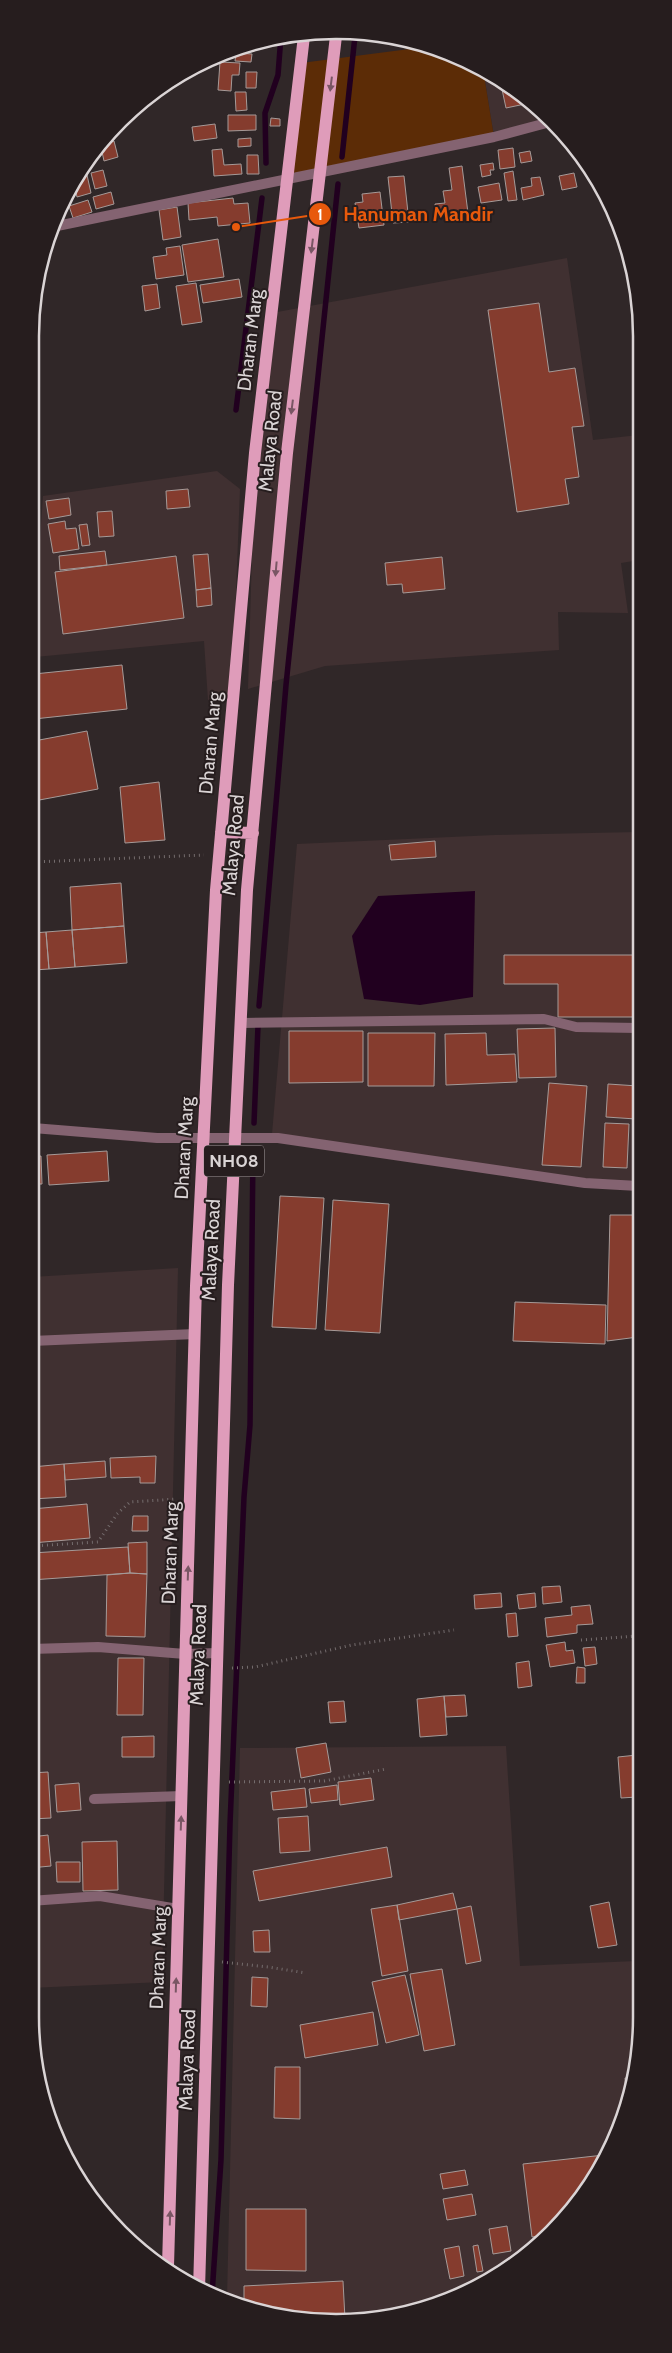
<svg xmlns="http://www.w3.org/2000/svg" width="672" height="2353" font-family="Cabin,sans-serif">
	<style>
		.built { fill: #403031 }
		.green { fill: #5c2c06 }
		.water { fill: #21001f }
		.lines { fill: none; stroke-linecap: round; stroke-linejoin: round }
		.stream { stroke: #21001f; stroke-width: 5.5 }
		.building { fill: #853c2e; stroke: #a59a98 }
		.path { stroke: #746c6d; stroke-width: 3; stroke-dasharray: 1 4; stroke-linecap: butt }
		.minor { stroke: #846371; stroke-width: 10 }
		.primary { stroke: #df9cba; stroke-width: 12 }
		.oneway { fill: #795664 }
		.labels { text-anchor: middle; dominant-baseline: central; stroke-width: 4; stroke-linejoin: round; paint-order: stroke }
		.shield { fill: #261d1e; stroke: #a49d9e; stroke-width: 1 }
		.shield-label { font-size: 18px; font-weight: bold; fill: #dad4d5 }
		.street-label { font-size: 19px; fill: #dad4d5; stroke: #261d1e }
		.rim { fill: none; stroke: #dad4d5; stroke-width: 2.5 }
		.leader { fill: none; stroke: #e8590c; stroke-width: 2 }
		.callout-dot { fill: #e8590c; stroke: #261d1e; stroke-width: 2 }
		.mark-label { font-size: 15px; text-anchor: middle; font-weight: bold; fill: #fff }
		.callout-label { font-size: 20px; text-anchor: middle; font-weight: bold; fill: #e8590c; stroke: #261d1e; stroke-width: 4; stroke-linejoin: round; paint-order: stroke }
	</style>
	<rect width="100%" height="100%" fill="#302728"/>
	<!-- built -->
	<path class="built" d="M483,69L489,71L553,120L494,137Z
		M567,258L593,440L639,435V560L621,563L628,613L558,612L559,650L325,666L248,689L255,453L272,313Z
		M217,471L240,489L232,694L208,700L204,641L35,657V614L43,496Z
		M638,832V1182H582L272,1134L297,844L495,835Z
		M178,1268L162,1982L30,1988L32,1277Z
		M506,1746L520,1966L636,1961V2076L591,2187L522,2260L415,2312L316,2322L227,2299L240,1748Z"/>
	<!-- green -->
	<path class="green" d="M425,47L483,69L494,137L288,177L301,63Z"/>
	<!-- water -->
	<path class="water" d="M475,891L473,997L420,1005L364,999L352,936L378,896Z"/>
	<g class="lines">
		<!-- stream -->
		<path class="stream" d="M342,157L355,36
			M266,163L265,113L278,75L281,36
			M236,410L262,198
			M259,1006L286,685L338,184
			M254,1123L258,1026
			M212,2295L221,2160L230,1824L244,1497L250,1425L253,1152"/>
	</g>
	<!-- building -->
	<path class="building" d="M236,53L252,54L251,62L235,61Z
		M220,62L240,63L239,75H232L231,91L218,90Z
		M246,72H257L256,88H246Z
		M500,80L523,97L525,104L506,108Z
		M235,92H246L247,110L236,111Z
		M228,115H256V130L228,131Z
		M271,118L280,119V126H270Z
		M215,124L217,138L194,141L192,127Z
		M251,138V146L238,147V139Z
		M114,141L118,157L104,161L101,147Z
		M513,148L515,167L500,169L498,150Z
		M222,149L224,165L241,164L242,174L214,176L212,150Z
		M530,151L532,161L521,163L519,153Z
		M247,155H258L259,174H247Z
		M493,163L494,170H490L491,175L482,177L480,165Z
		M462,166L468,213L436,217L435,204L445,203L443,191L452,190L449,168Z
		M103,170L107,186L95,189L91,173Z
		M513,171L517,200L508,201L504,173Z
		M574,173L577,187L562,190L559,176Z
		M87,175L91,193L77,197L74,184L77,178Z
		M404,176L409,222L393,223L388,177Z
		M540,177L544,195L523,200L521,188L532,186L531,178Z
		M499,183L502,200L481,203L478,187Z
		M111,192L114,204L96,209L93,197Z
		M380,192L384,225L359,228L355,203L363,202L362,194Z
		M233,198L234,204L248,203L250,223L218,226L217,217L189,220L188,203Z
		M88,200L92,212L73,218L69,206Z
		M177,207L181,237L163,240L159,210Z
		M218,239L224,277L188,282L182,245Z
		M180,246L184,275L156,279L153,257L167,255L166,248Z
		M239,279L242,297L203,303L200,285Z
		M196,283L202,322L182,325L176,286Z
		M157,284L160,308L145,311L142,286Z
		M539,303L549,372L575,368L584,426L572,427L579,477L565,479L569,504L517,512L488,310Z
		M188,489L190,507L167,509L166,491Z
		M69,498L71,515L49,519L46,501Z
		M112,511L114,536L99,537L97,512Z
		M65,521L66,529L76,528L79,549L53,553L48,524Z
		M87,524L90,545L82,546L79,525Z
		M105,551L107,565L60,570L59,556Z
		M208,554L211,588L196,590L193,555Z
		M176,556L184,618L63,634L55,572Z
		M442,557L445,589L403,593L402,584L387,585L385,563Z
		M211,588L212,605L197,607L196,590Z
		M122,665L127,709L34,719V674Z
		M87,731L98,789L34,801V741Z
		M159,782L165,840L125,843L120,787Z
		M435,841L436,857L391,860L389,845Z
		M121,883L124,926L72,930L70,887Z
		M124,926L127,963L75,967L72,930Z
		M72,930L75,967L49,969L46,932Z
		M46,932L49,969L34,970V933Z
		M504,955H638V1017H558V984H504Z
		M555,1028L556,1077L519,1078L517,1029Z
		M289,1031H363V1082L289,1083Z
		M368,1033H435L434,1086H368Z
		M486,1033L487,1055L515,1054L517,1082L446,1085L445,1034Z
		M549,1083L587,1086L581,1167L542,1165Z
		M608,1084L638,1086L636,1119L606,1117Z
		M605,1123L629,1124L627,1168L603,1167Z
		M107,1151L109,1181L49,1185L47,1155Z
		M41,1156L42,1184H33V1157Z
		M280,1196L324,1198L316,1329L272,1327Z
		M333,1200L389,1204L380,1333L325,1330Z
		M610,1215H638V1337L607,1341Z
		M515,1302L606,1305L605,1344L513,1341Z
		M156,1456L155,1483H140V1477L111,1478L110,1458Z
		M105,1461L106,1477L65,1480L64,1464Z
		M64,1464L66,1497L32,1499V1467Z
		M87,1504L90,1538L32,1543V1509Z
		M133,1516H148V1531H132Z
		M147,1542V1574L130,1573L128,1543Z
		M128,1547L130,1573L31,1580L32,1553Z
		M130,1573L147,1574L145,1637L106,1636L107,1575Z
		M560,1586L562,1602L543,1604L542,1587Z
		M501,1593L502,1607L475,1609L474,1595Z
		M535,1593L536,1607L519,1609L517,1595Z
		M590,1605L593,1624L577,1625V1633L547,1637L545,1618L572,1615L571,1607Z
		M516,1613L518,1636L508,1637L506,1614Z
		M565,1642L566,1651L573,1650L575,1663L550,1667L546,1645Z
		M595,1647L597,1664L585,1666L583,1648Z
		M118,1658H144L143,1715H117Z
		M529,1661L532,1686L518,1688L516,1663Z
		M577,1667L585,1668V1683H576Z
		M465,1695L467,1716L446,1717L444,1696Z
		M444,1696L447,1735L420,1737L417,1699Z
		M344,1701L346,1722L330,1723L328,1702Z
		M154,1736V1757H122V1737Z
		M326,1743L331,1772L301,1778L296,1748Z
		M637,1755V1797L621,1798L618,1757Z
		M48,1772L51,1818L31,1819V1773Z
		M371,1778L374,1800L340,1805L338,1782Z
		M79,1783L81,1810L57,1812L55,1785Z
		M337,1785L338,1800L311,1803L309,1789Z
		M305,1788L307,1807L273,1810L271,1792Z
		M308,1816L310,1851L280,1853L278,1818Z
		M48,1835L51,1866L30,1868L31,1837Z
		M117,1841L118,1890L83,1891L82,1842Z
		M387,1847L392,1877L259,1901L253,1871Z
		M56,1862H80V1882H57Z
		M453,1893L457,1909L399,1920L397,1905Z
		M609,1902L617,1945L598,1948L590,1906Z
		M397,1905L408,1971L382,1976L371,1909Z
		M471,1906L481,1961L466,1964L457,1909Z
		M269,1930L270,1952H254L253,1931Z
		M442,1969L455,2045L424,2051L410,1974Z
		M405,1975L419,2035L386,2043L372,1982Z
		M252,1977L268,1978L267,2007L251,2006Z
		M373,2012L378,2045L305,2058L300,2025Z
		M275,2067H300V2119L274,2118Z
		M625,2078H633V2083L626,2101Z
		M604,2155L591,2187L545,2235L532,2237L523,2164Z
		M465,2170L468,2185L443,2189L440,2174Z
		M472,2194L476,2215L447,2220L443,2199Z
		M246,2209H306V2271L246,2270Z
		M507,2226L511,2251L493,2254L489,2229Z
		M478,2245L483,2271L477,2272L473,2246Z
		M459,2246L464,2276L450,2279L444,2249Z
		M343,2281L345,2319L316,2322L244,2303V2286Z"/>
	<g class="lines">
		<!-- path -->
		<path class="path" d="M34,862L204,855
			M32,1546L98,1542L117,1514L130,1502L177,1499
			M581,1640L637,1636
			M232,1668L255,1667L352,1645L454,1630
			M229,1782L324,1781L386,1769
			M222,1962L268,1967L306,1973"/>
		<!-- minor -->
		<path class="minor" d="M57,226L494,137L554,121
			M241,1023L544,1019L576,1027L638,1028
			M33,1128L157,1138H278L585,1183L638,1186
			M32,1341L195,1334
			M31,1649L98,1647L185,1654L217,1653
			M94,1799L182,1796
			M30,1901L100,1896L178,1909"/>
		<!-- primary -->
		<path class="primary" d="M221,832L253,833
			M168,2266L196,1286L216,890L255,453L304,36
			M199,2290L228,1285L247,890L287,453L336,36"/>
	</g>
	<!-- one-way arrows -->
	<defs><path id="oneway-solid" d="M-6-.8H1V-3.2L6.5 0L1 3.2V.8H-6Z" transform="scale(1.25)"/></defs>
	<g class="oneway">
		<use href="#oneway-solid" transform="translate(331 84) rotate(97)"/>
		<use href="#oneway-solid" transform="translate(312 246) rotate(97)"/>
		<use href="#oneway-solid" transform="translate(292 407) rotate(97)"/>
		<use href="#oneway-solid" transform="translate(276 569) rotate(95)"/>
		<use href="#oneway-solid" transform="translate(188 1573) rotate(-88)"/>
		<use href="#oneway-solid" transform="translate(181 1823) rotate(-88)"/>
		<use href="#oneway-solid" transform="translate(176 1985) rotate(-88)"/>
		<use href="#oneway-solid" transform="translate(170 2218) rotate(-88)"/>
	</g>
	<g class="labels">
		<!-- shield labels -->
		<rect class="shield" x="204" y="1145.5" width="60" height="31" rx="4"/>
		<g class="shield-label">
			<text x="234" y="1161">NH08</text>
		</g>
		<!-- street labels -->
		<g class="street-label">
			<text transform="translate(250 340) rotate(-83)">Dharan Marg</text>
			<text transform="translate(270 441) rotate(-84)">Malaya Road</text>
			<text transform="translate(210 743) rotate(-85)">Dharan Marg</text>
			<text transform="translate(233 845) rotate(-85)">Malaya Road</text>
			<text transform="translate(184 1148) rotate(-87)">Dharan Marg</text>
			<text transform="translate(211 1250) rotate(-87)">Malaya Road</text>
			<text transform="translate(170 1553) rotate(-88)">Dharan Marg</text>
			<text transform="translate(198 1655) rotate(-88)">Malaya Road</text>
			<text transform="translate(158 1958) rotate(-88)">Dharan Marg</text>
			<text transform="translate(187 2060) rotate(-88)">Malaya Road</text>
		</g>
	</g>
	<!-- crop -->
	<path d="M0 0H672V2353H0ZM336 39H336A297 297 0 0 1 633 336V2017A297 297 0 0 1 336 2314H336A297 297 0 0 1 39 2017V336A297 297 0 0 1 336 39Z" fill="#261d1e" fill-rule="evenodd"/>
	<path class="rim" d="M336 39H336A297 297 0 0 1 633 336V2017A297 297 0 0 1 336 2314H336A297 297 0 0 1 39 2017V336A297 297 0 0 1 336 39Z"/>
	<!-- callouts -->
	<path class="leader" d="M236 227L320 214"/>
	<g class="callout-dot">
		<circle cx="236" cy="227" r="5"/>
		<circle cx="320" cy="214" r="12"/>
	</g>
	<g class="mark-label">
		<text x="320" y="220">1</text>
	</g>
	<g class="callout-label">
		<text x="418" y="221">Hanuman Mandir</text>
	</g>
</svg>
